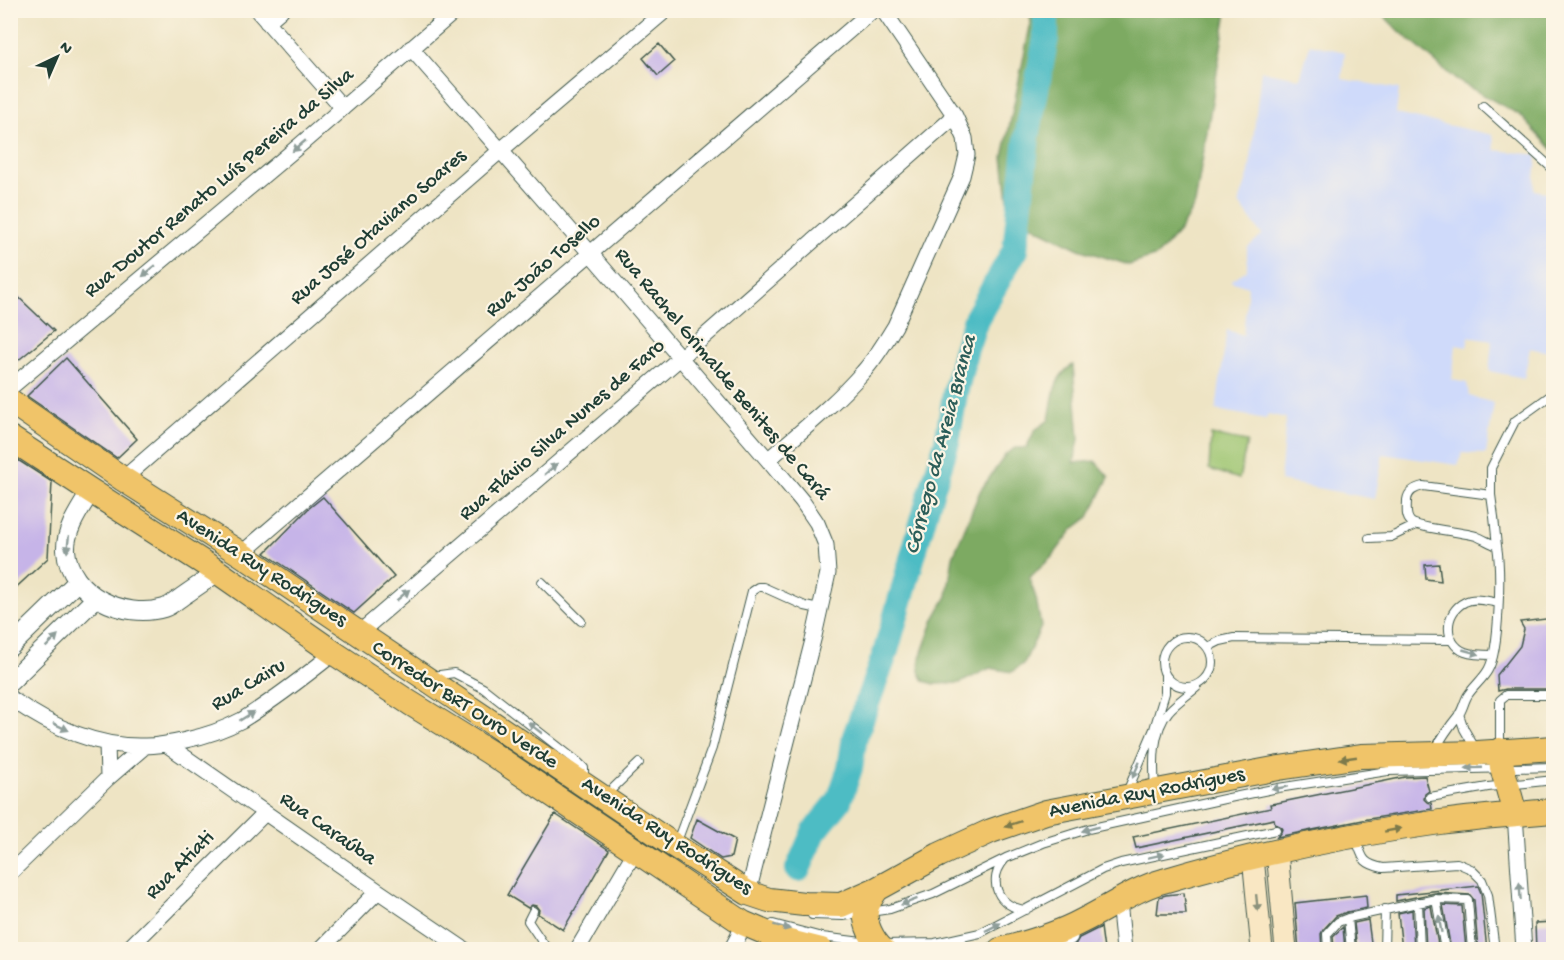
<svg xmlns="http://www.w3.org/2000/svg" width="1564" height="960" font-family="'Gochi Hand',sans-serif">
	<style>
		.built { fill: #cfdafa }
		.green { fill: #9cc470; stroke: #5e8052; stroke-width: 1.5 }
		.forest { fill: #7daa62; stroke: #4e744b; stroke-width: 1.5 }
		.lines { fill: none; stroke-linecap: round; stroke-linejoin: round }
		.river { stroke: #4ebcc4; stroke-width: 26 }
		.building { fill: #c6b4e8 }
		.service-casing { stroke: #3e564a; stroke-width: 10 }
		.minor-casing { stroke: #3e564a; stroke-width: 17 }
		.tertiary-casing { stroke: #3e564a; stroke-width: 20 }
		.secondary-casing { stroke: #3e564a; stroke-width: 23 }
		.primary-casing { stroke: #3e564a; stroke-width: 26 }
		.service { stroke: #fff; stroke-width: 8 }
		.minor { stroke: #fff; stroke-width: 15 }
		.tertiary { stroke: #fff; stroke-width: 18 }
		.secondary { stroke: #f9e7c3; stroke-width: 21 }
		.primary { stroke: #f0c469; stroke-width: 24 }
		.oneway { fill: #8f9e9a }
		.oneway2 { fill: #7d7a4c }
		.oneway3 { fill: #8c927c }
		.labels { text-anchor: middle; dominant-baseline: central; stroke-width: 4.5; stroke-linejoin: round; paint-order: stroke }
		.street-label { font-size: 21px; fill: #1f3d34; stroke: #fcf5e5 }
		.water-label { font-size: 22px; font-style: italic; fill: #2b5d58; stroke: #fcf5e5 }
	</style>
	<rect width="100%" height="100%" fill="#fcf5e5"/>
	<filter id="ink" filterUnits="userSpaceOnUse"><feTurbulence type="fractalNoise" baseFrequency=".0167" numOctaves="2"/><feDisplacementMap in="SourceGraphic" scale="12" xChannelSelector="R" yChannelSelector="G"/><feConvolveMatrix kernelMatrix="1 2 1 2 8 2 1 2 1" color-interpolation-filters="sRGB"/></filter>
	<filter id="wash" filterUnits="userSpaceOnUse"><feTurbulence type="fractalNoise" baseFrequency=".008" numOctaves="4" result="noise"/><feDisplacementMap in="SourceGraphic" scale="24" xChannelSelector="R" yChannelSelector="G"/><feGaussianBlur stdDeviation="1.35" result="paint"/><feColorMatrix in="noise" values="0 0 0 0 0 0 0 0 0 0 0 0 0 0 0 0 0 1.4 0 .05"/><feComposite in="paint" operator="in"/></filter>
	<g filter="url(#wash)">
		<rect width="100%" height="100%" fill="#eee4c4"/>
		<!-- built -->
		<path class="built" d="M1310,44L1345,52L1342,79L1399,89L1396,114L1493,135L1495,150L1537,155L1534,190L1553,193V353L1530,348L1524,378L1489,371L1492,341L1469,337L1467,347L1456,345L1452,380L1467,383L1469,396L1494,403L1486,454L1462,453L1458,465L1383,454L1375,499L1280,481L1286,418L1268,414L1266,419L1216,410L1227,330L1243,335L1248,287L1230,281L1247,270V248L1262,235L1239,203L1249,173L1261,71L1300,78Z"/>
		<!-- green -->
		<path class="green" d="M1211,435L1247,442L1239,479L1209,469Z"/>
		<!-- forest -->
		<path class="forest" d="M1029,11H1227L1195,204L1180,230L1157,256L1129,265L1079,249L1040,230L1009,209L1003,157L1031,22Z
			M1379,11H1553V150L1520,115L1456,80L1395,27Z
			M1073,365L1079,439L1074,463L1095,461L1109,477L1089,517L1073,529L1052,557L1029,578L1036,598L1041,627L1024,663L1012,672L990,668L960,683L935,684L924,681L919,671L920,658L934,619L947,596L953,557L980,491L1006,454L1015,448H1026L1035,430L1049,420C1053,399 1053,376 1073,365Z"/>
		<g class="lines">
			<!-- river -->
			<path class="river" d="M798,869L814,832L839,801L850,768L855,736L885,654L929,499L947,442L955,394L965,352L976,319L1015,250L1027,137L1046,38V10"/>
		</g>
		<g id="blocks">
			<!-- building -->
			<path class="building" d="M659,44L674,62L658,76L643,58Z
				M10,289L54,331L10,367Z
				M66,358L137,439L117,458L27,396Z
				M10,455L52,482L48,558L10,593Z
				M323,497L394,577L354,613L265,553L308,509Z
				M1439,564L1441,581L1426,579L1425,565Z
				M1554,618V689H1506L1498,691L1497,675L1520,646L1524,629L1520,622Z
				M1425,776L1429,791L1425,794L1424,799L1427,802L1431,803L1432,809L1368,819L1277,837L1281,832L1282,829L1280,826L1275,824L1274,819L1136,848L1133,837L1271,808L1270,804L1277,803L1405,777Z
				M555,814L609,850L563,930L538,914L539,910L536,906L532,905L528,908L507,895Z
				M697,819L735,840L731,857L721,859L690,838Z
				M1478,886L1481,893L1487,950H1478L1474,900L1470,895L1435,893L1396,901V895Z
				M1184,893L1186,914H1157L1159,897L1166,895Z
				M1366,895L1367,908L1347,912L1336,916L1323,930L1321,934L1322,950H1299L1295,903Z
				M1443,905L1462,906L1466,950H1451Z
				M1431,906L1439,950H1426L1424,908Z
				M1412,910L1414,950H1402L1398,913Z
				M1368,920L1372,950H1357L1354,923Z
				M1554,922V950H1536L1535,923Z
				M1101,927L1104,950H1068L1075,945L1079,938Z
				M1343,927L1345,950H1334L1333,936Z"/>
		</g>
	</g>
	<g filter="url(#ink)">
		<use href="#blocks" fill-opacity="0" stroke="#3e564a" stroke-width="1.5"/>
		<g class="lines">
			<defs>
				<path id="service" d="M1483,106L1554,170
					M1491,495V468L1515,421L1554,393
					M1369,538L1391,537L1416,525
					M542,582L581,621
					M1162 662a25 25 0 1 1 50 0a25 25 0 1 1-50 0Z
					M1208,647L1220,641L1234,638L1452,640
					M1493,655C1485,655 1473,655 1465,652C1443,643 1444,612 1465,602C1474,597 1488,601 1498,603
					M433,676L454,673L483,688L579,763L584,768V780
					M1459,714L1464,729L1475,748
					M1500,746V700L1506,695H1554
					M1435,750C1442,737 1449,727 1458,716C1463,710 1464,701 1468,695C1474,686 1483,679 1488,670C1500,650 1501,570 1497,546C1490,543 1483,539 1476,536C1463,532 1418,528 1411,522C1405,517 1407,508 1407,500C1408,491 1415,488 1423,486L1491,495L1494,517L1497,546
					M1155,788C1153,764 1152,731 1169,711C1177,702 1188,695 1197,687
					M1127,792L1154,729L1165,693V675
					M606,795L639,763
					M1430,797L1488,787L1554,780
					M1356,839C1363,858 1361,863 1383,868L1457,863L1471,869L1482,880L1488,895L1495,950
					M676,844L712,748L752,591L758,587H763L805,606L819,609
					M1005,859C986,881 998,907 1026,910
					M1436,899L1445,950
					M1418,902L1420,950
					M533,911L528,921L545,946L550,950
					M812,915L843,916L890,909L933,894L1006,858L1043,843L1088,829L1224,799L1278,788L1388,771L1554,767
					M773,924L822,937L870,943
					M885,944L935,943L980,933L1103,869L1121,863L1276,830
					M1328,950L1327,934L1338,922L1348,918
					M1351,950L1348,918L1436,899L1468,900L1472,950
					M1384,950L1385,909"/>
				<path id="minor" d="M257,10L343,108
					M267,22L281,10
					M411,48L591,254L768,460L802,501L817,523L826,545L828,573L814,636L748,893
					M10,388L300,145L456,10
					M768,460C800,432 835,404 863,372C876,358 885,342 895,326L962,176L967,155L965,138L955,116L883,10
					M123,479L501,150L666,10
					M241,554L873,10
					M359,633L680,358L955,116
					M10,698C50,726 96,748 145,746C159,746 173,743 186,740C205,736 225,729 242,720C274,700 304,677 334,653
					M107,743L108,778
					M166,744L378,891L465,950
					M1515,814L1524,950
					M10,873L108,778L144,747
					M1119,901L1124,950
					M127,950L265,813
					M320,950L378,891
					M577,950L636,850
					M731,950L738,937L743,923
					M1048,950L1070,937"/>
				<path id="tertiary" d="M91,491C81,508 65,529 66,550C69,595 125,620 164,608C171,606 177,600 183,596C195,588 206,580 218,572
					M10,647L77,582
					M10,682L96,598"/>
				<path id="secondary" d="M1277,851L1286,950
					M1253,857L1262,950"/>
				<path id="primary" d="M10,401L123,479L241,554L675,846L748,893L769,900L804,904L841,905L877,889L939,855L991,831L1046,812L1279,768L1361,756L1477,753L1554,748
					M10,438L91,491L218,572L334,653L410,703L489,752L743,923L785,941L821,950
					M1500,750L1502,767L1515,814
					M877,889C872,896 867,903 866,911C864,924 873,941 883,950
					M1000,950C1028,943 1056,935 1082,921C1109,908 1134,889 1163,881C1253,854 1347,835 1440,822C1477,817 1516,814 1554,811"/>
			</defs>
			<!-- service casing -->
			<use href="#service" class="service-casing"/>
			<!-- minor casing -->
			<use href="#minor" class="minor-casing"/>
			<!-- tertiary casing -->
			<use href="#tertiary" class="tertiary-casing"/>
			<!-- secondary casing -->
			<use href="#secondary" class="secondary-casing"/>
			<!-- primary casing -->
			<use href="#primary" class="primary-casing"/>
			<!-- service -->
			<use href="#service" class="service"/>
			<!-- minor -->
			<use href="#minor" class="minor"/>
			<!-- tertiary -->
			<use href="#tertiary" class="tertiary"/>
			<!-- secondary -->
			<use href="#secondary" class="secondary"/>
			<!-- primary -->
			<use href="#primary" class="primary"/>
		</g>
		<!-- one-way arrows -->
		<defs><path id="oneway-solid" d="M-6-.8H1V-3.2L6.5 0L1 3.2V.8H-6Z" transform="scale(1.5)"/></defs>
		<g class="oneway">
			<use href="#oneway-solid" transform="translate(299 146) rotate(140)"/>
			<use href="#oneway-solid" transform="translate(149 271) rotate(140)"/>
			<use href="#oneway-solid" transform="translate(551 469) rotate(-41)"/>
			<use href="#oneway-solid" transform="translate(68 544) rotate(96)"/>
			<use href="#oneway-solid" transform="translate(403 595) rotate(-40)"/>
			<use href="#oneway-solid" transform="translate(52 641) rotate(-45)"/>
			<use href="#oneway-solid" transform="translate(1471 652) rotate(16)"/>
			<use href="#oneway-solid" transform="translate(247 716) rotate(-32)"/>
			<use href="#oneway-solid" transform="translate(61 727) rotate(25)"/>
			<use href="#oneway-solid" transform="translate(535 728) rotate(-142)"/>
			<use href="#oneway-solid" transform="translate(1474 768) rotate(178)"/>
			<use href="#oneway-solid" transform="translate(1136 770) rotate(114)"/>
			<use href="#oneway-solid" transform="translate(1280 788) rotate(170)"/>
			<use href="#oneway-solid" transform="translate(1090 829) rotate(165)"/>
			<use href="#oneway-solid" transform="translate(1156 856) rotate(-12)"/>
			<use href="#oneway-solid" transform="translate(1520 891) rotate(-94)"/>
			<use href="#oneway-solid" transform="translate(909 902) rotate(160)"/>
			<use href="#oneway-solid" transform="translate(1440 924) rotate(-100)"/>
			<use href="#oneway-solid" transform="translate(782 927) rotate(15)"/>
			<use href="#oneway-solid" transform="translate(993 927) rotate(-27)"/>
		</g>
		<g class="oneway2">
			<use href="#oneway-solid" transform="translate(1348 758) rotate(172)"/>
			<use href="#oneway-solid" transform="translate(1013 824) rotate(161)"/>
			<use href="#oneway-solid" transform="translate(1393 830) rotate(-10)"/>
		</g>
		<use class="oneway3" href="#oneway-solid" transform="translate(1257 903) rotate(84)"/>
	</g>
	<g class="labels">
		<!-- street labels -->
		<g class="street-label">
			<text transform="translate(220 184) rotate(-40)">Rua Doutor Renato Luís Pereira da Silva</text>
			<text transform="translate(379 228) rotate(-41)">Rua José Otaviano Soares</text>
			<text transform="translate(544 267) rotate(-41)">Rua João Tosello</text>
			<text transform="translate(721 375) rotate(50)">Rua Rachel Grimalde Benites de Cará</text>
			<text transform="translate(563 431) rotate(-41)">Rua Flávio Silva Nunes de Faro</text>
			<text transform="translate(261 569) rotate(33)">Avenida Ruy Rodrigues</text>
			<text transform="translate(249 686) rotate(-31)">Rua Cairu</text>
			<text transform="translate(464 706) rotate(33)">Corredor BRT Ouro Verde</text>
			<text transform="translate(1147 794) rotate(-11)">Avenida Ruy Rodrigues</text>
			<text transform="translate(327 830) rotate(35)">Rua Caraúba</text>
			<text transform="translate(666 837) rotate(33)">Avenida Ruy Rodrigues</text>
			<text transform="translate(181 866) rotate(-45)">Rua Atiati</text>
		</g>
		<!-- water labels -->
		<g class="water-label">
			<text transform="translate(942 445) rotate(-75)">Córrego da Areia Branca</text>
		</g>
	</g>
	<!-- margin -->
	<rect width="1564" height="960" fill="none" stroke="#fcf5e5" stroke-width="36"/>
	<!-- north arrow -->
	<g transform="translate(57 57) rotate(44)" stroke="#fcf5e5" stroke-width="4.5" paint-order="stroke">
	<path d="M0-4.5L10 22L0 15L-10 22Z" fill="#1f3d34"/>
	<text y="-9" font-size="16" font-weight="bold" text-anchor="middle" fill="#1f3d34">N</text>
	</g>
</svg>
